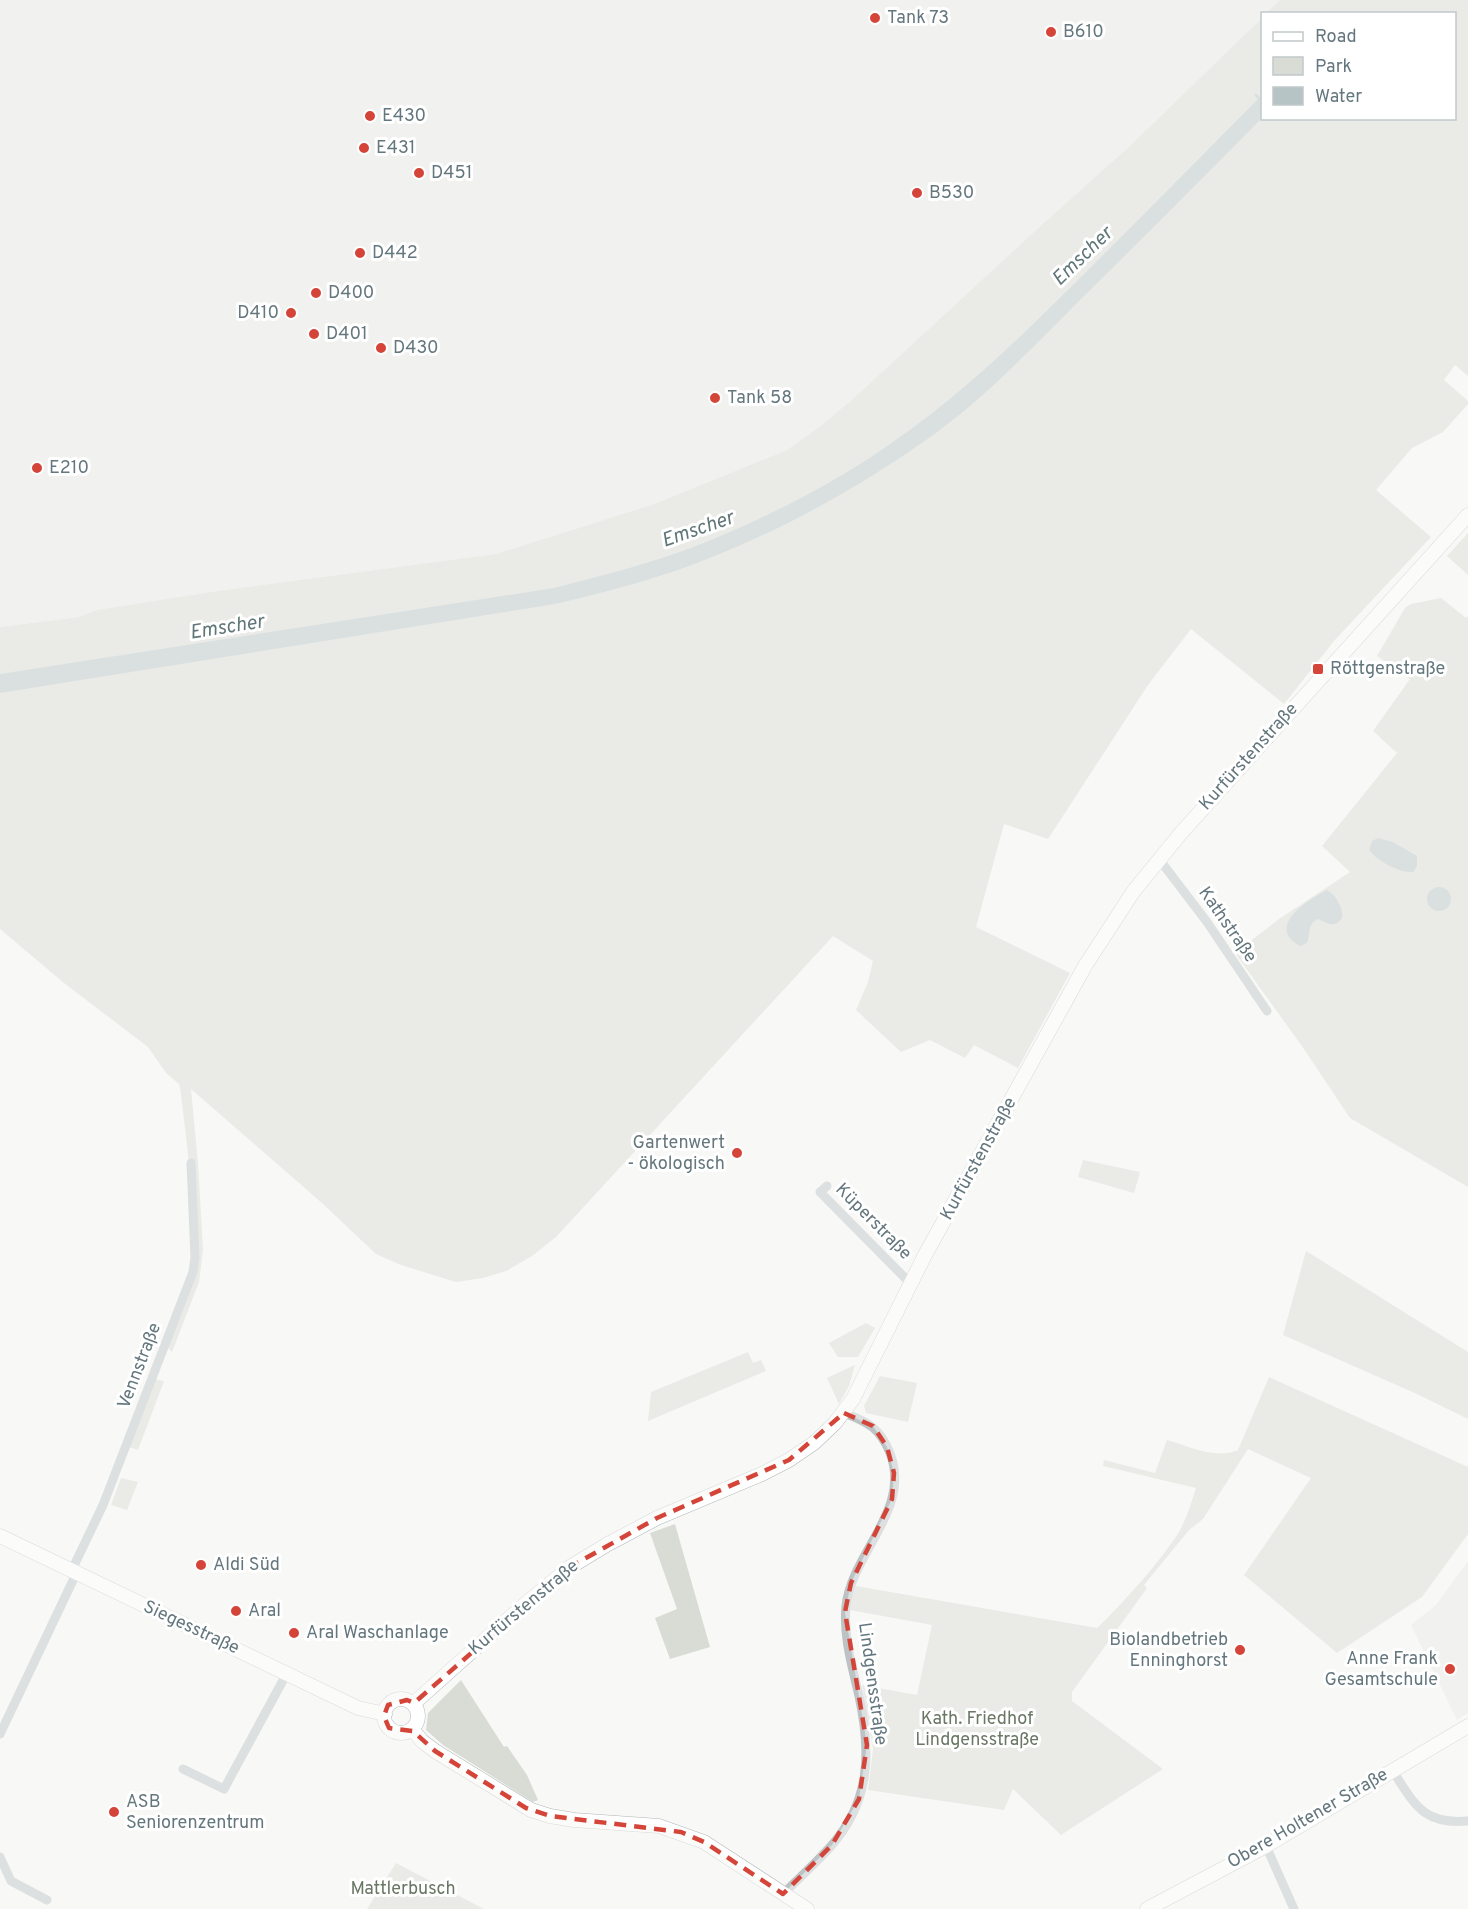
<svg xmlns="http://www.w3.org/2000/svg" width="1468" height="1909" font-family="Overpass,sans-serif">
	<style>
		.built { fill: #e9e9e9 }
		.green { fill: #d9dcd5 }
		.water { fill: #b6c4c6 }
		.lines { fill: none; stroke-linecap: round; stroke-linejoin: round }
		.stream { stroke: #b6c4c6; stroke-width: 3 }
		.secondary-casing { stroke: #b0b7ba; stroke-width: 15 }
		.street { stroke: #bdc3c5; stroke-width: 9 }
		.secondary { stroke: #fff; stroke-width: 14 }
		.marked { fill: none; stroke: #d54438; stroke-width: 4.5; stroke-dasharray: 12 8; stroke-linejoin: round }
		.poi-dot { fill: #d54438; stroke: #fff; stroke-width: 2 }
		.labels { text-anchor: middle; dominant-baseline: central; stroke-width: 6; stroke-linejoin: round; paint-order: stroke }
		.poi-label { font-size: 18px; fill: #65777e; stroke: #fff; text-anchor: start }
		.street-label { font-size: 18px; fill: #65777e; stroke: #fff }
		.park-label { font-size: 18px; fill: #6a7764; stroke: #fff }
		.water-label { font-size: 20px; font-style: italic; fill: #607678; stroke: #fff }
	</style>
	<rect width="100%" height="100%" fill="#f8f8f6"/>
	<!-- built -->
	<path class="built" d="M0,0H1280L1266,13L1262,14V18L1220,61L1131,145L1036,230L855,397L819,427L787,450L654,504L496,554L217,591L96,610L79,617L0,627Z
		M1468,1561V1713L1457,1720L1411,1625L1436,1605Z"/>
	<!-- green -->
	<path class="green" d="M1280,0H1468V376L1455,365L1444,380L1468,401V404L1443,432L1412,448L1376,490L1431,537L1334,641L1284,704L1191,629L1148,685L1048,839L1004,824L976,927L1070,973L1018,1068L974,1045L965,1058L930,1040L901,1052L856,1010L868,982L873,961L833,936L556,1237L532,1256L506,1271L483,1278L456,1282L401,1265L376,1254L322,1203L191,1089L198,1164L203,1250L199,1282L172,1352L167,1347L195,1272L189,1163L181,1094L179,1084L166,1073L148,1047L64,983L0,929V627L79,617L96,610L217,591L496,554L654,504L787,450L819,427L855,397L1036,230L1131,145L1262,18V118H1454V14L1266,13Z
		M1468,533V575L1447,556Z
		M1441,598L1466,618L1468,616V1187L1350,1118L1304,1049L1235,953L1279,919L1350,872L1322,846L1397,753L1373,731L1410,679L1377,656L1405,608L1411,604Z
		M1083,1160L1140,1172L1134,1193L1078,1177Z
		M1306,1251L1468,1352V1419L1417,1394L1283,1335Z
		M866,1323L875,1328L858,1357H838L829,1343Z
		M748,1352L753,1363L761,1360L766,1371L648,1421L651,1392Z
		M855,1365L849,1386L839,1404L827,1378Z
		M880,1376L917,1383L908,1422L866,1413L864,1406Z
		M1269,1377L1468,1467V1534L1422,1597L1337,1653L1244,1575L1311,1478L1248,1449L1203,1519L1189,1530L1144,1585L1147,1588L1072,1692V1701L1163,1769L1061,1835L1013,1789L1004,1810L868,1790L873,1749L862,1685L917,1695L932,1625L850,1610L851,1596L856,1586L1097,1628C1123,1603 1160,1562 1179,1532C1187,1518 1191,1503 1196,1488L1103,1466L1104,1460L1155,1473L1167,1440C1188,1446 1217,1460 1238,1450Z
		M154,1379L164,1381L138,1450L129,1447Z
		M121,1478L138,1482L127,1510L111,1505Z
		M675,1524L710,1647L670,1659L655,1618L677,1609L650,1533Z
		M461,1680L504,1747L507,1746L527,1775L538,1800L533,1802L443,1745L426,1730L428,1713Z
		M396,1863L484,1909H367Z"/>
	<!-- water -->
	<path class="water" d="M1262,95V118C1202,179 1141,240 1080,300C1031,349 982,401 926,440C858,488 784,529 707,559C658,579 606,592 555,604L0,693V674L554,588C603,575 654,563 701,544C761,520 821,490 874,455C959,399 1025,333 1096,262C1152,206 1207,151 1262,95Z
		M1378,838L1393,842L1417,856V866L1413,872C1399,873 1377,861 1369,850L1372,841Z
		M1427 899a12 12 0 1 1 24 0a12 12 0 1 1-24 0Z
		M1327,890C1336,895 1344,909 1342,918C1335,929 1327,923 1318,919C1307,924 1311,933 1307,943L1300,946C1265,927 1307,900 1327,890Z"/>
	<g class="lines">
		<!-- stream -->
		<path class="stream" d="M1256,95L1262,102"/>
		<defs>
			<path id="secondary" d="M0,1536L358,1708L385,1714
				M384 1716a17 17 0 1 1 34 0a17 17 0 1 1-34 0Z
				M413,1704L524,1605L570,1567L608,1544L657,1518L762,1474L789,1460L814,1443L835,1423L853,1399L925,1255L1085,966L1133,892L1181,833L1468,515
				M412,1729L422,1741L435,1751L531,1810L550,1816L574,1820L659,1826L704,1842L807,1909
				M1147,1909L1266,1846L1468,1726"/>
		</defs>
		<!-- secondary casing -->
		<use href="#secondary" class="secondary-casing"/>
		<!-- street -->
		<path class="street" d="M1159,859L1207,922L1267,1011
			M827,1186L820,1192L910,1283
			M71,1572L103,1505L193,1272L195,1258L191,1163
			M0,1734L76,1574
			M183,1769L224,1789L287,1673
			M1392,1770C1415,1804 1422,1825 1468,1821
			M1266,1846L1294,1909
			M0,1857L11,1881L47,1900
			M783,1894C799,1878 816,1863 831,1846C871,1801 871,1751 859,1696C852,1666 843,1636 846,1606C852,1552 912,1510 890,1453C880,1428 868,1422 844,1413"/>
		<!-- secondary -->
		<use href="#secondary" class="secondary"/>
	</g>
	<!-- marked area -->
	<path d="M0 0H1468V1909H0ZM844,1413L873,1426L887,1447L894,1473L892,1499L851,1583L845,1612L867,1745L859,1799L832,1845L783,1894L704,1842L681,1832L550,1816L526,1808L435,1751L413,1731L389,1728L384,1716L388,1705L407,1700L414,1703L570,1567L657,1518L789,1460Z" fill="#f8f8f6" fill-opacity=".55" fill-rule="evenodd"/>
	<path class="marked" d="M844,1413L873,1426L887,1447L894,1473L892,1499L851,1583L845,1612L867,1745L859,1799L832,1845L783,1894L704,1842L681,1832L550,1816L526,1808L435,1751L413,1731L389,1728L384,1716L388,1705L407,1700L414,1703L570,1567L657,1518L789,1460Z"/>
	<!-- markers -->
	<g class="poi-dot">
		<circle cx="875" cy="18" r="6"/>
		<circle cx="1051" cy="32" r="6"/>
		<circle cx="370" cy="116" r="6"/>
		<circle cx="364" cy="148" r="6"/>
		<circle cx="419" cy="173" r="6"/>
		<circle cx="917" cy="193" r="6"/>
		<circle cx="360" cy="253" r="6"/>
		<circle cx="316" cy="293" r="6"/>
		<circle cx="291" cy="313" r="6"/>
		<circle cx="314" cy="334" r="6"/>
		<circle cx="381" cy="348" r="6"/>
		<circle cx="715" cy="398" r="6"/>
		<circle cx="37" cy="468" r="6"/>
		<rect x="1312" y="663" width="12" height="12" rx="3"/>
		<circle cx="737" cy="1153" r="6"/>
		<circle cx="201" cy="1565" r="6"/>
		<circle cx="236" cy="1611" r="6"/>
		<circle cx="294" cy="1633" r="6"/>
		<circle cx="1240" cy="1650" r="6"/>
		<circle cx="1450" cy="1669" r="6"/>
		<circle cx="114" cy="1812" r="6"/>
	</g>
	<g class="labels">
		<!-- poi labels -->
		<g class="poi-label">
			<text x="887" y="18">Tank 73</text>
			<text x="1063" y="32">B610</text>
			<text x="382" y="116">E430</text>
			<text x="376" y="148">E431</text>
			<text x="431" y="173">D451</text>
			<text x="929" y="193">B530</text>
			<text x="372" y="253">D442</text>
			<text x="328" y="293">D400</text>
			<text x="279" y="313" text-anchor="end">D410</text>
			<text x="326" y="334">D401</text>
			<text x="393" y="348">D430</text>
			<text x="727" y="398">Tank 58</text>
			<text x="49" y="468">E210</text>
			<text x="1330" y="669">Röttgenstraße</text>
			<text x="725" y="1143" text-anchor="end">Gartenwert<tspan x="725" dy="21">- ökologisch</tspan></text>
			<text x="213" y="1565">Aldi Süd</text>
			<text x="248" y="1611">Aral</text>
			<text x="306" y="1633">Aral Waschanlage</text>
			<text x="1228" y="1640" text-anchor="end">Biolandbetrieb<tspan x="1228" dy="21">Enninghorst</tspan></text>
			<text x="1438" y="1659" text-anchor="end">Anne Frank<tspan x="1438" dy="21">Gesamtschule</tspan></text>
			<text x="126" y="1802">ASB<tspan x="126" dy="21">Seniorenzentrum</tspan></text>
		</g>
		<!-- street labels -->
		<g class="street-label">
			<text transform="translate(1249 757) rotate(-48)">Kurfürstenstraße</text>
			<text transform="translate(1227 925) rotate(55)">Kathstraße</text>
			<text transform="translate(979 1159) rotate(-61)">Kurfürstenstraße</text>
			<text transform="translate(873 1222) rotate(45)">Küperstraße</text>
			<text transform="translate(140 1366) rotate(-69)">Vennstraße</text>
			<text transform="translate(524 1608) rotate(-40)">Kurfürstenstraße</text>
			<text transform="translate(191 1628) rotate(25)">Siegesstraße</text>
			<text transform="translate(872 1684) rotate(82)">Lindgensstraße</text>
			<text transform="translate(1308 1819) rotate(-30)">Obere Holtener Straße</text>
		</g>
		<!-- park labels -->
		<g class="park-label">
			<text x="977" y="1719">Kath. Friedhof<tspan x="977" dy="21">Lindgensstraße</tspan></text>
			<text x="403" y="1889">Mattlerbusch</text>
		</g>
		<!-- water labels -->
		<g class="water-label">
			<text transform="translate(1083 257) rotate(-44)">Emscher</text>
			<text transform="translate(698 530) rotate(-19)">Emscher</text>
			<text transform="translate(227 628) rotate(-9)">Emscher</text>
		</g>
	</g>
	<!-- legend -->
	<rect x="1261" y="12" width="195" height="108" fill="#ffffff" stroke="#c1c9cb" stroke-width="1.5"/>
	<rect x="1273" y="32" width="30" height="9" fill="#ffffff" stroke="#c1c9cb" stroke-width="1.5"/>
	<text x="1315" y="42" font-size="18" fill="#65777e">Road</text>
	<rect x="1273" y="57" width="30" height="18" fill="#d9dcd5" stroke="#c1c9cb" stroke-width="1.5"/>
	<text x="1315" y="72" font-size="18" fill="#65777e">Park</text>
	<rect x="1273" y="87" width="30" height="18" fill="#b6c4c6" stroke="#c1c9cb" stroke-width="1.5"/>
	<text x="1315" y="102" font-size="18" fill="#65777e">Water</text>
</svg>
